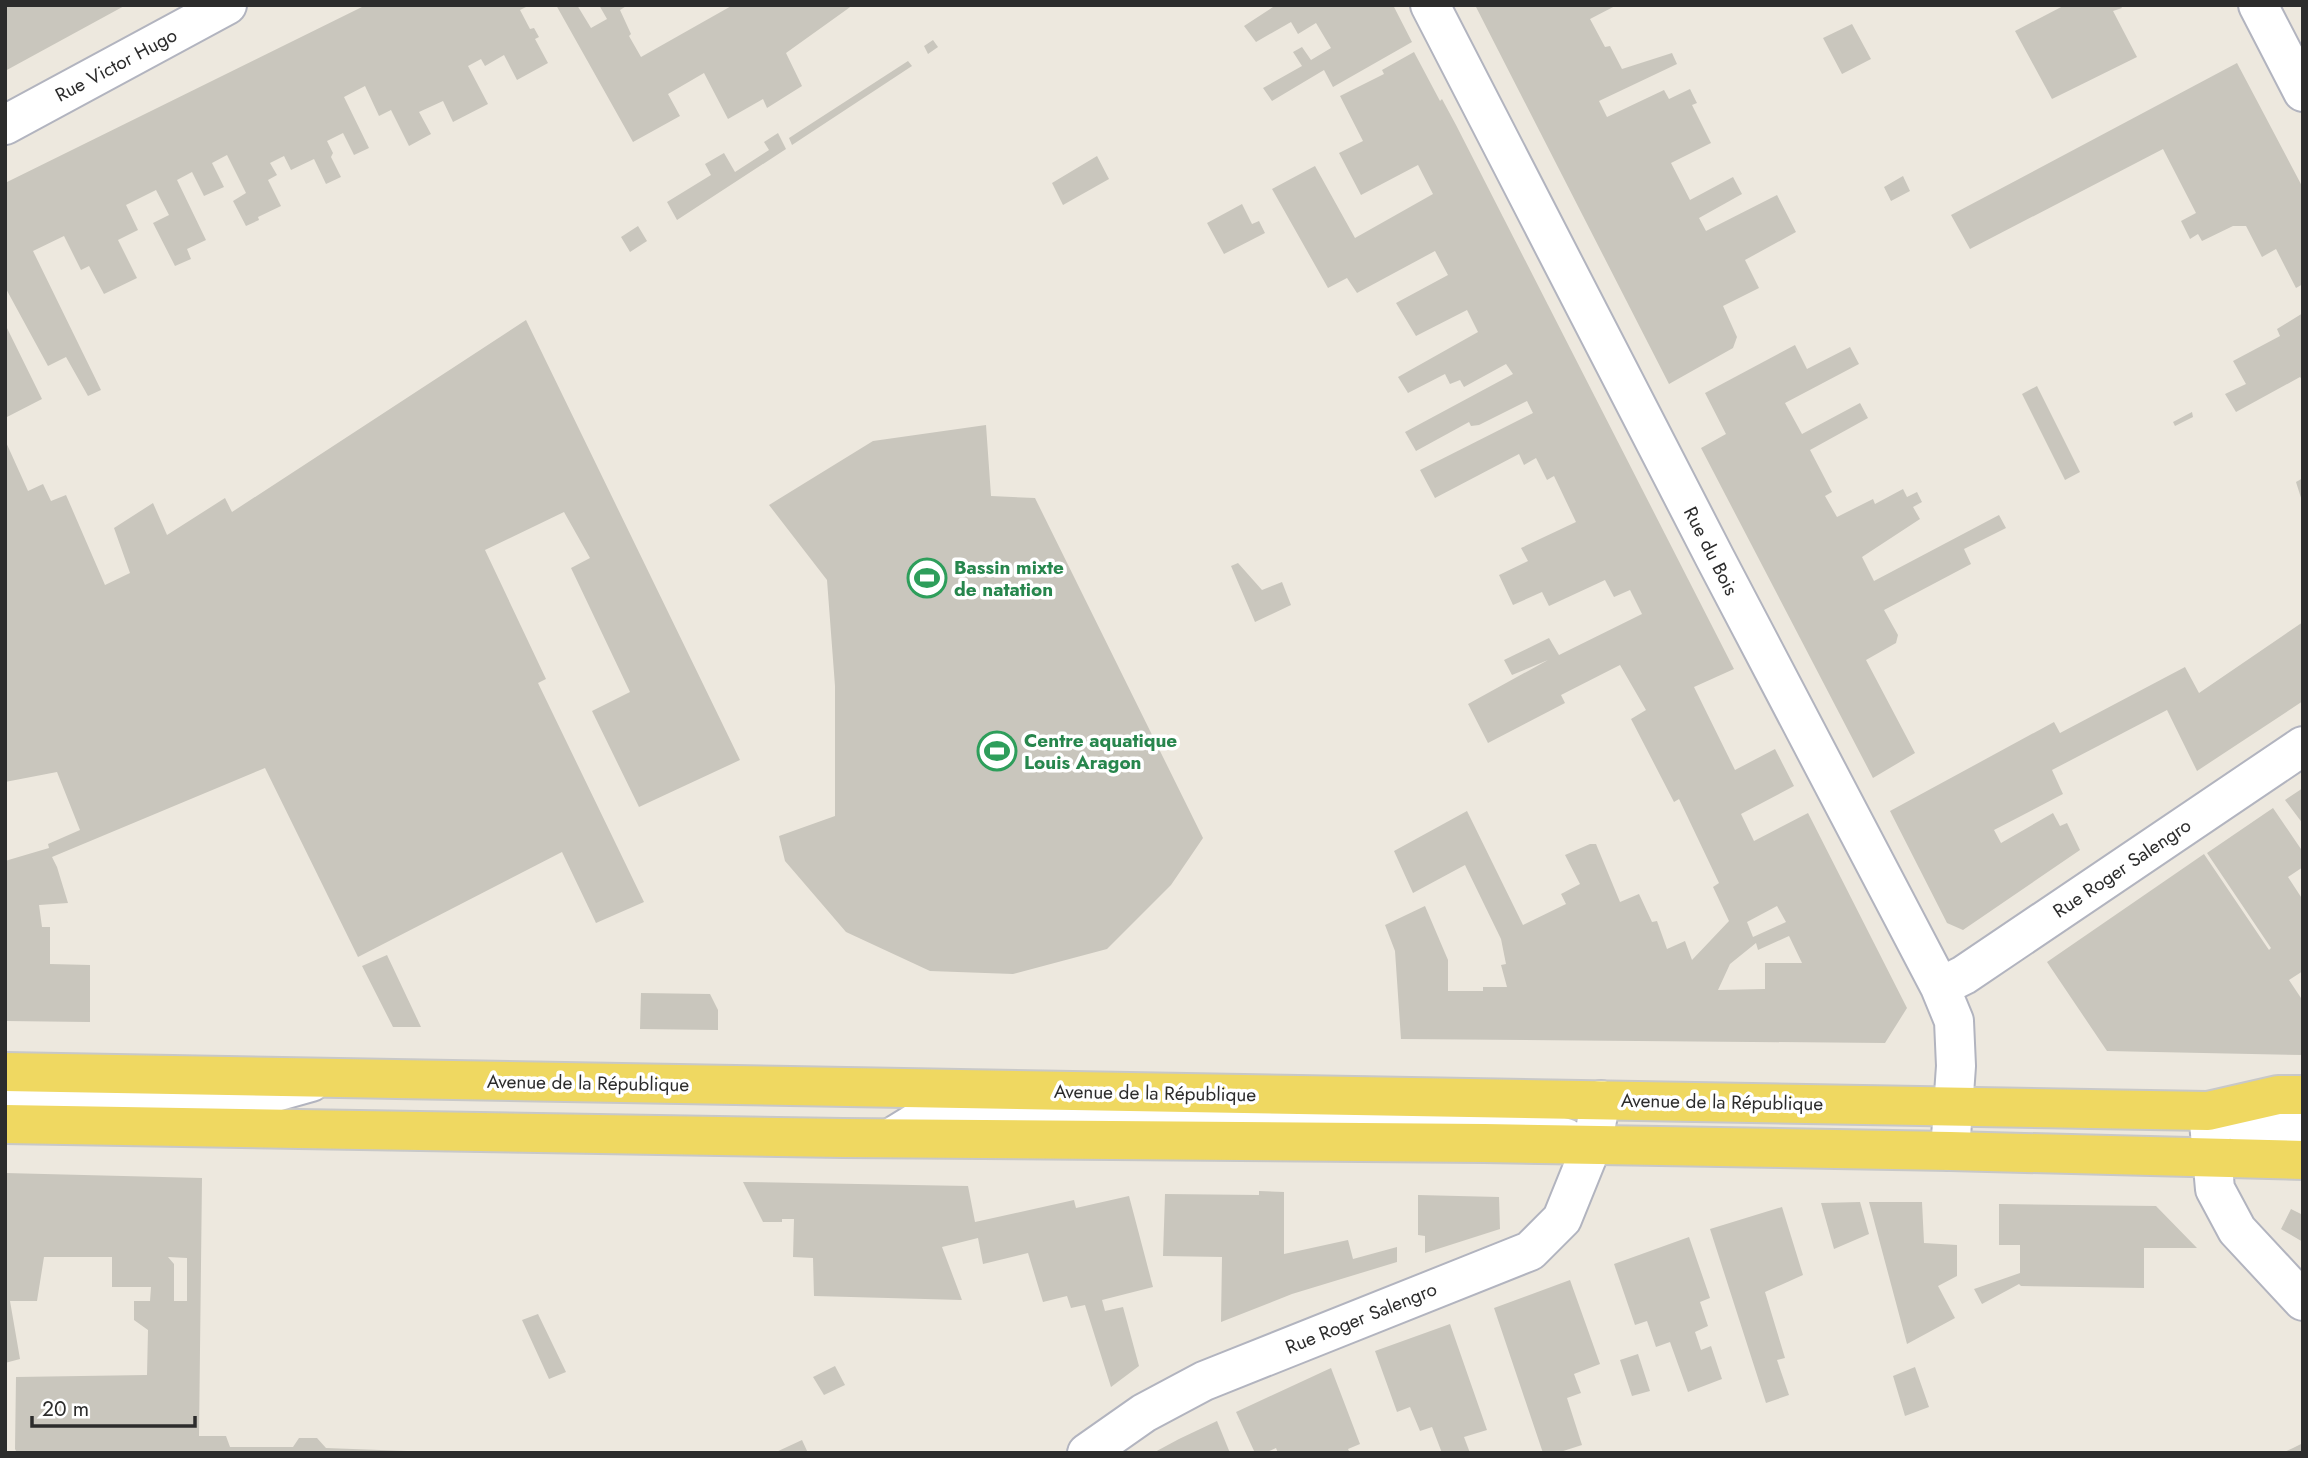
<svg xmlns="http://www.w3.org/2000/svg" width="2308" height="1458" font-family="Jost,sans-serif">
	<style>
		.building { fill: #c9c6bd; fill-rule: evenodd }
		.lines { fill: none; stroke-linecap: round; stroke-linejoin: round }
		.minor-casing { stroke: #b2b4bf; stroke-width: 42 }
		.major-casing { stroke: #c8c8c8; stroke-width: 42 }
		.minor { stroke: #fff; stroke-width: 38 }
		.major { stroke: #efd861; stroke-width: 38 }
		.labels { text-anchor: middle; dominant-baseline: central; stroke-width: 7; stroke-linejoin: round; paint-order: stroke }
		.street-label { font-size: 19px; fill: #2c2c2c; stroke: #fff }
		.leisure-label { font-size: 19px; font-weight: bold; fill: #27864d; stroke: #fff; text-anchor: start }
	</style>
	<rect width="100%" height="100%" fill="#ede8de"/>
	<!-- building -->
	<path class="building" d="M5,5H126L5,71Z
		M366,5H530L520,10L530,29L534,28L539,37L535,39L548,63L517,80L504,55L485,66L481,59L468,66L488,104L453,122L443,101L419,112L431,134L409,146L391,110L379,116L365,86L344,97L369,148L354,155L343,133L327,141L333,153L331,157L341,177L326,184L314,159L291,170L284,156L270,163L277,175L268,180L281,206L258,217L259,220L246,226L233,201L246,193L227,155L212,163L224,187L204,196L192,172L177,180L206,240L187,249L191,259L175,266L153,223L169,215L156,190L126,205L138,230L118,240L137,278L104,294L89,266L81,270L64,236L33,251L101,390L88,396L66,357L48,366L5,287V183Z
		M556,5H577L591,28L607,19L599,5H628L620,10L631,34L629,36L641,57L733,5H853L786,53L802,86L767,108L763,99L728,119L704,73L668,94L680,116L633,142Z
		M1276,5H1393L1412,42L1333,87L1324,70L1272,101L1263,88L1302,66L1293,52L1302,47L1311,60L1331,48L1316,23L1298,34L1291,22L1256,42L1244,26Z
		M1475,5H1617L1590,19L1605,47L1610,46L1622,69L1672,53L1677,64L1599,101L1607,117L1664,90L1669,99L1690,89L1697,103L1692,105L1711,143L1671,163L1690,200L1733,177L1742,194L1699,218L1706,231L1777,195L1796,232L1745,260L1759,288L1723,306L1737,337L1733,348L1669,384Z
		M2065,5H2120L2122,8L2113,11L2137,57L2052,99L2015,31Z
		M1852,24L1871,59L1842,74L1823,38Z
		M933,40L938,47L928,54L924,46Z
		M1414,52L1440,101L1442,99L1456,125L1734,669L1694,687L1735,770L1775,749L1794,786L1741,814L1754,841L1808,813L1907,1008L1885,1043L1401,1039L1395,951L1385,925L1425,906L1448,960V991H1483V987H1507L1501,965L1506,964L1501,939L1465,865L1413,893L1394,851L1467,811L1523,925L1566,904L1561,894L1580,884L1565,855L1590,844H1596L1620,902L1639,894L1652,922L1657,921L1667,949L1685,941L1692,960L1729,921L1713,887L1719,883L1679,799L1674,802L1631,719L1646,710L1620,665L1561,695L1565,703L1488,743L1468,704L1548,660L1512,675L1504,660L1549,638L1559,655L1642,614L1630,590L1614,597L1605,580L1549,606L1542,592L1513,605L1499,575L1528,561L1521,548L1576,522L1554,476L1547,480L1536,458L1524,465L1519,454L1435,498L1420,470L1533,413L1527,401L1479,425L1471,426L1469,422L1416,451L1405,432L1513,374L1506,364L1464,387L1460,380L1450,384L1445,374L1408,393L1398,377L1478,332L1467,310L1416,336L1396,303L1448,275L1435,251L1357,293L1347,278L1328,288L1272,189L1315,166L1355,238L1433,194L1418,165L1361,195L1339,153L1363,141L1340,96L1384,74L1382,70ZM1777,906L1786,922L1753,937L1747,922ZM1789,936L1802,963H1765V989L1718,990L1730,964L1756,943L1758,950Z
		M908,61L912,66L792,145L789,138Z
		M2237,63L2303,188V284L2296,288L2276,249L2262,257L2246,226H2233L2202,241L2198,234L2190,239L2181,221L2196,213L2163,149L1970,249L1951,215Z
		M778,133L786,149L677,220L667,202L711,175L705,164L724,153L735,172L769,150L764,142Z
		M1097,156L1109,179L1063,205L1052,183Z
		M1903,176L1910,191L1891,201L1884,187Z
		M1242,204L1252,224L1259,221L1265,233L1224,254L1207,223Z
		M638,226L647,241L630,252L621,237Z
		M2303,313V381L2300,377L2236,412L2225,394L2246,384L2233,361L2280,336L2277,329Z
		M526,320L740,760L639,807L592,711L630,692L571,568L590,558L564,512L485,550L546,679L538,683L644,902L596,923L562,852L358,957L265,768L52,857L57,867L68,903L39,905L42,927H50V964L90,965V1022L5,1021V861L49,848L48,844L80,830L57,772L5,782V440L28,491L43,484L51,501L66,495L105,585L130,573L114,528L153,503L167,535L225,498L232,512Z
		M5,324L42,399L5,418Z
		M1795,345L1807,369L1850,347L1859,364L1785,403L1802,434L1860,403L1868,418L1810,450L1832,492L1825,496L1837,517L1873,499L1875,504L1903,489L1907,497L1917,492L1922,502L1913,507L1920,519L1862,557L1874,581L1999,515L2006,528L1964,549L1971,564L1884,610L1898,635L1896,643L1866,660L1915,753L1873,778L1701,448L1726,434L1705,393Z
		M2037,386L2080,472L2065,480L2022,394Z
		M2192,412L2193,417L2175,426L2173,422Z
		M986,425L991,496L1035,498L1203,838L1171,885L1107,949L1013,974L930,971L846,932L785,861L779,836L835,816V686L827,580L769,505L873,441Z
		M2303,478V501H2302L2296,482Z
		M1238,563L1262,590L1282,582L1291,605L1255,622L1231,566Z
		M2303,622V701L2197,771L2167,710L2052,770L2063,794L1994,830L2001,843L2053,813L2060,826L2067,823L2080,850L1963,930L1947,923L1890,811L2054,722L2060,733L2185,667L2199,693Z
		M2303,788V824L2285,800Z
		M2273,808L2303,852V867L2288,877L2303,900V971L2289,980L2303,1001V1055L2107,1051L2047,962L2204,854L2269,950L2271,948L2207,853Z
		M387,955L421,1027H393L362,966Z
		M641,993L710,994L718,1010V1030L640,1029Z
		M5,1173L202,1178L199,1436H226L230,1447H293L299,1438H317L326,1448L407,1451V1453H17L15,1449L16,1377L147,1375L148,1330L134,1320V1301H150L151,1287H112V1257H44L37,1301H10L20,1359L5,1363ZM168,1257L187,1258V1301H174V1264Z
		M743,1182L968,1186L975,1222L1074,1200L1076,1208L1129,1196L1153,1287L1102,1300L1105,1311L1123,1307L1139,1366L1111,1387L1085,1305L1071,1308L1067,1296L1043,1302L1028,1253L983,1264L978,1238L942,1247L962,1300L814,1296L813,1258L793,1257L794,1219H782V1222H763Z
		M1259,1191L1284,1192V1254L1348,1240L1353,1259L1397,1247V1262L1292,1294L1221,1322L1222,1257L1163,1256L1165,1194L1259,1195Z
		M1418,1195L1499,1197L1500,1229L1425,1253V1236L1418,1235Z
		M1860,1202L1869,1234L1834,1249L1821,1203Z
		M1869,1202H1922L1924,1243L1957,1245V1276L1938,1286L1955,1318L1907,1344Z
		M1999,1204L2156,1206L2197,1248H2144V1288L2021,1286L2019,1284L1982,1304L1974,1289L2020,1273V1245H1999Z
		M1782,1207L1803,1275L1765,1292L1785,1358L1777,1360L1789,1395L1766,1403L1710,1229Z
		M2291,1209L2303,1215V1242L2281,1229Z
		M1689,1237L1710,1298L1700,1302L1708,1326L1695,1332L1701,1350L1711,1346L1722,1379L1688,1392L1670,1342L1656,1347L1647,1321L1635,1325L1614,1264Z
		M1570,1280L1600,1364L1574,1374L1581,1393L1567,1398L1582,1445L1557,1453H1543L1494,1308Z
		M538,1314L566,1372L549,1379L522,1320Z
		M1450,1324L1487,1430L1464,1437L1470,1453H1442L1432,1427L1420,1431L1410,1407L1397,1412L1375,1351Z
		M1638,1354L1650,1391L1632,1396L1620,1360Z
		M835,1366L845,1385L824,1395L813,1377Z
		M1915,1367L1929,1407L1905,1416L1893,1376Z
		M1331,1368L1360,1444L1348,1449L1350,1453H1278L1276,1448L1265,1453H1255L1236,1412Z
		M1217,1421L1230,1453H1153L1179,1439Z
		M802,1440L808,1453H774Z
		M2303,1443V1453H2282L2293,1448Z"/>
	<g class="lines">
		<defs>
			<path id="minor" d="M1430,5L1715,558L1940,987L1954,1021L1956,1066L1950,1151
				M2258,5L2303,92
				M5,125L227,5
				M1940,987L1964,975L2303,746
				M5,1097L236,1103L311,1082
				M2303,1133H2272L2208,1111L2215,1189L2237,1230L2303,1301
				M891,1138L930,1114L1504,1121L1566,1138
				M1087,1453L1144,1413L1204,1381L1530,1251L1562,1219L1592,1145L1601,1100"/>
			<path id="major" d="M5,1072L2208,1111L2278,1095H2303
				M5,1124L843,1138L1484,1143L1950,1151L2303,1160"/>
		</defs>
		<!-- minor casing -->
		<use href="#minor" class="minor-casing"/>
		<!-- major casing -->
		<use href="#major" class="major-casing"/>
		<!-- minor -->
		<use href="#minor" class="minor"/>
		<!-- major -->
		<use href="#major" class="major"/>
	</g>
	<!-- icons -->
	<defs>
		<symbol id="stadium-ring" viewBox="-11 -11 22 22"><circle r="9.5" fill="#fff" stroke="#2e9e5b" stroke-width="1.5"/><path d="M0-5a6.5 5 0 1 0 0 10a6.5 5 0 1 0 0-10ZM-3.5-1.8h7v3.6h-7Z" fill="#2e9e5b"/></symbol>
	</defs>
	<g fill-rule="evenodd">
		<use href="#stadium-ring" x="905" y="556" width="44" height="44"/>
		<use href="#stadium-ring" x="975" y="729" width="44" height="44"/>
	</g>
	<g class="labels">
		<!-- street labels -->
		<g class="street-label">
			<text transform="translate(116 65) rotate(-28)">Rue Victor Hugo</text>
			<text transform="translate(1711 551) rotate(63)">Rue du Bois</text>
			<text transform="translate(2122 868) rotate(-34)">Rue Roger Salengro</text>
			<text transform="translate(588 1083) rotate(1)">Avenue de la République</text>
			<text transform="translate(1155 1093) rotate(1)">Avenue de la République</text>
			<text transform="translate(1722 1102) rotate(1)">Avenue de la République</text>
			<text transform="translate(1361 1318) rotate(-22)">Rue Roger Salengro</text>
		</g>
		<!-- leisure labels -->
		<g class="leisure-label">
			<text x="954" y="567">Bassin mixte<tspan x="954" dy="22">de natation</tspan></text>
			<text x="1024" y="740">Centre aquatique<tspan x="1024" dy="22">Louis Aragon</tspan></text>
		</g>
	</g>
	<!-- border -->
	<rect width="2308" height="1458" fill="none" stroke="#2c2c2c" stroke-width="14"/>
	<!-- scale -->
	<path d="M32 1416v10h163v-10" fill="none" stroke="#2c2c2c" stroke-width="3.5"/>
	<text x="42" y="1416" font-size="21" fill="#2c2c2c" stroke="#ffffff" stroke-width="5" paint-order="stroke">20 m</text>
</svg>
